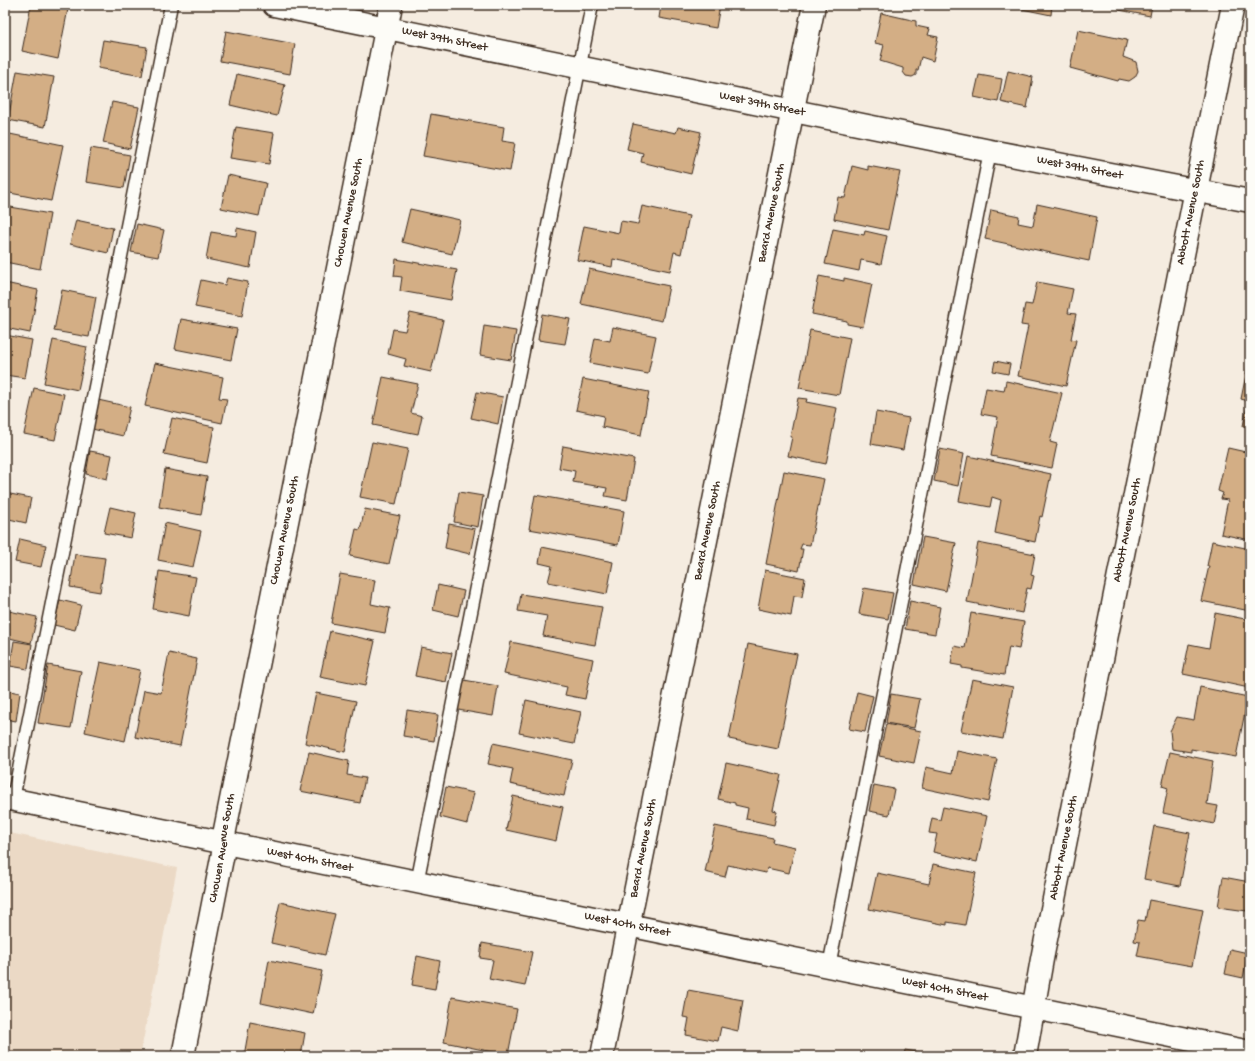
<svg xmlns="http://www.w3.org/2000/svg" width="1255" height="1061" font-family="'Gochi Hand',sans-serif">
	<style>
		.built { fill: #ebd9c5 }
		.building { fill: #d3ae85; stroke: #3b2a1e }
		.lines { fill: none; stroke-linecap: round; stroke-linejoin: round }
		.lane-casing { stroke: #3b2a1e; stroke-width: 15 }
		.street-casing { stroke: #3b2a1e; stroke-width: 25 }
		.lane { stroke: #fdfcf7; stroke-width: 12 }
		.street { stroke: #fdfcf7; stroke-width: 22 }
		.labels { text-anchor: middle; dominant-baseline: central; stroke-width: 3; stroke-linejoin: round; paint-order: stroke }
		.street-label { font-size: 12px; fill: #3b2a1e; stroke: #fdfcf7 }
	</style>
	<rect width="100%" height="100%" fill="#f5ece0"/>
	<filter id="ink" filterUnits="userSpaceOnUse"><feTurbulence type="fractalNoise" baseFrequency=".025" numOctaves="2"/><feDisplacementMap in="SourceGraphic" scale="8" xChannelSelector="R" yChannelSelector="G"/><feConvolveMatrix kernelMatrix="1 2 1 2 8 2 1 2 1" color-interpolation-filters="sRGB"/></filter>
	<g filter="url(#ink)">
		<!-- built -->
		<path class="built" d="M5,832L177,868L140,1056H5Z"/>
		<!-- building -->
		<path class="building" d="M31,5H49L68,9L58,59L22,51Z
			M661,5H720L716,28L659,18Z
			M1023,5H1052L1051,15L1022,9Z
			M1120,5H1152L1150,16L1119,10Z
			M881,13L916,21V26L930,29L928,35L938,37L933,61L921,57L918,70H916V75L912,77L906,76L903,72V68L880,61L884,45L875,43Z
			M1078,30L1127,40L1123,57L1136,62L1138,71L1135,77L1129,81L1119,79L1118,81L1070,68Z
			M226,31L295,44L290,74L220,61Z
			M103,40L147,47L142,76L98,68Z
			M17,71L54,77L45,127L8,120Z
			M1008,71L1033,77L1027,108L1001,102Z
			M237,74L285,85L277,116L230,105Z
			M979,75L1002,79L998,102L974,97Z
			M112,102L139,107L130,149L103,143Z
			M431,114L504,127L502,141L515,143L510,171L423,156Z
			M633,124L676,133L678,127L701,132L691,174L641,162L643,153L627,149Z
			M236,127L274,133L269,164L230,158Z
			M5,133L63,145L51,201L5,192Z
			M91,148L130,155L124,188L86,182Z
			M852,166L868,170V166L900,172L888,230L834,219L838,197L845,198Z
			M228,175L266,183L259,216L221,208Z
			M1037,204L1097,217L1089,261L985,239L991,210L1019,216L1018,223L1033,226Z
			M5,206L50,214L40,269L5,262Z
			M642,206L689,216L681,254L674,252L670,271L613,259L612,267L577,260L584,226L619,233L621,221L638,224Z
			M410,209L460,220L452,254L402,242Z
			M76,220L113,228L108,253L70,244Z
			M137,224L164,230L158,257L131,252Z
			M237,228L256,232L250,268L206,259L211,232L236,236Z
			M833,229L864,235L865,231L887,236L881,264L861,260L859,271L825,264Z
			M396,259L457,270L451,300L400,291L402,277L394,276Z
			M589,269L669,286L662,321L581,304Z
			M819,276L844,281V278L872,284L863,327L847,324V321L812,314Z
			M227,278L248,282L242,316L195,307L201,280L225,285Z
			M1037,282L1073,289L1068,313L1076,314L1071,339L1076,340L1066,386L1018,376L1028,326L1021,325L1025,304L1032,305Z
			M5,283L38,290L30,333L5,328Z
			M62,290L96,297L89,337L54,331Z
			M410,313L443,320L431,372L404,366L406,359L388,354L393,329L405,331Z
			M542,314L570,319L565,344L538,340Z
			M181,319L237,329L231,360L175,349Z
			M484,326L516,331L511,360L480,355Z
			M613,327L656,336L648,374L590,363L595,338L610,341Z
			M810,330L850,338L839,395L799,388Z
			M5,335L32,340L25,378L5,375Z
			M53,340L87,347L78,390L44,383Z
			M1250,355V427L1243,426L1248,401L1241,399Z
			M995,361L1010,364L1008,374L993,371Z
			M155,363L223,377L219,398L227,399L222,423L145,406Z
			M383,377L418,384L411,413L422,416L418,434L373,425Z
			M583,379L649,392L641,435L602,427L604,416L576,410Z
			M1006,381L1062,393L1050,442L1057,444L1052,468L991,456L998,417L981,414L986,388L1004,391Z
			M34,388L64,394L55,440L24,434Z
			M477,392L503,397L498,424L471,418Z
			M798,398L807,399L806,402L837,408L826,464L788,456L792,437H790Z
			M98,400L130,407L123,436L92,429Z
			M876,412L909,418L903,450L871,444Z
			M172,418L214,427L207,463L164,454Z
			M372,442L408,449L396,504L360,497Z
			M563,446L634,459L627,500L605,496L607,488L573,482L575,471L559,468Z
			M1228,448L1250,453V540L1221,534L1228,500L1221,499L1223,493L1218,491Z
			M940,449L964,454L958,486L934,481Z
			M90,451L112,455L107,479L86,474Z
			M968,456L1051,474L1042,517L1040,516L1035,542L995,533L1001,500L992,497L990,507L959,501Z
			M165,469L207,477L201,515L159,507Z
			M784,471L824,479L810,545L802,544L800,549H803L799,571L766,564Z
			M459,492L483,496L478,527L454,522Z
			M5,493L31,498L26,523L5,518Z
			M535,495L624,511L618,545L529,529Z
			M110,507L136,513L131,538L104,533Z
			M365,509L400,516L389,564L350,556L356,529L360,530Z
			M165,523L201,531L193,567L158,560Z
			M449,524L475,529L470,554L445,548Z
			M923,537L956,543L946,591L914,584Z
			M20,539L46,545L41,567L15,562Z
			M1212,541L1250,549V611L1201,601L1209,566H1207Z
			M978,543L1035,554L1031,575L1034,576L1031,589L1027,588L1022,613L967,602Z
			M542,547L613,562L607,594L548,582L552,566L539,563Z
			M75,554L105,558L100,592L70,587Z
			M765,570L805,578L802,597L794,596L791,616L758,609Z
			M159,571L196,577L189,616L153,609Z
			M340,574L375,580L371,604L390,608L385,633L331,623Z
			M438,585L464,591L458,616L433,610Z
			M864,588L893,593L888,619L859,614Z
			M521,594L602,607L595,645L543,636L547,616L518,611Z
			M60,600L81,605L75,630L54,625Z
			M910,601L940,607L935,634L905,629Z
			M9,611L37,617L31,643L5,637Z
			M971,613L1024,622L1019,649L1009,647L1004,675L962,668V666L951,664L954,646L965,648Z
			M1215,613L1250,620L1249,688L1183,674L1189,644L1209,648Z
			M330,631L375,641L365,686L320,677Z
			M14,641L32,644L28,669L10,666Z
			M511,642L593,659L585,699L565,695L567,687L504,674Z
			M748,644L797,654L778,749L729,739Z
			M421,647L452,653L446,682L415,676Z
			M169,653L197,659L180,746L135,737L144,690L161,693Z
			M100,662L140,670L125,741L85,732Z
			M48,665L81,671L71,728L38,723Z
			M972,679L1013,687L1003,739L961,731Z
			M464,680L498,686L493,716L458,710Z
			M1200,687L1248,697L1236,757L1191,749V752L1172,749L1170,731L1177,717L1194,720Z
			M5,690L20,693L16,721L5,719Z
			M857,692L873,696L865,732L849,729Z
			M316,693L356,701L345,752L305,743Z
			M891,694L920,699L914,728L886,723Z
			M526,700L581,712L574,744L519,733Z
			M407,710L438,715L434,741L403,736Z
			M886,724L921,731L914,763L879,756Z
			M493,743L572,760L564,796L510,784L513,769L488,764Z
			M957,751L997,759L988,802L922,788L926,767L953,773Z
			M309,752L349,761L347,775L365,778L360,803L300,791Z
			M1170,752L1213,761L1207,804L1218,806L1214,824L1163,813L1168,788L1162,786Z
			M726,763L781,775L773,810L777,811L774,825L746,819L748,808L735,805V803L718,799Z
			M874,785L894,789L889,815L869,811Z
			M446,787L474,793L467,824L440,817Z
			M513,796L563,807L556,841L506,830Z
			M943,807L987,816L977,862L933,852L937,834L929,833L932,818L940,820Z
			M715,826L773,838L772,842L795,847L789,873L767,868L766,873L728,865L725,877L705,872Z
			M1154,826L1190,833L1180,886L1144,879Z
			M933,864L976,873L965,925L947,922V925L869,909L877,873L929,884Z
			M1223,877L1250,882L1247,911L1218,907Z
			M1149,900L1203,910L1192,966L1137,956L1140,942L1134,941L1138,920L1145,921Z
			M280,902L335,914L325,955L271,943Z
			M482,943L532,952L525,986L489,979L493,960L480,958Z
			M1230,949L1248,953L1243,978L1225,974Z
			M417,956L440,961L435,989L412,985Z
			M269,960L322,971L313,1014L261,1003Z
			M688,990L743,1000L738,1031L721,1027L718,1041L686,1035L689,1018L683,1017Z
			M452,997L517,1009L508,1055L444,1042Z
			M250,1022L305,1033L301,1056H244Z
			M905,1050L940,1056H904Z"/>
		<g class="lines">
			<defs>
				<path id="lane" d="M13,799L171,5
					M417,883L592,5
					M829,966L990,151"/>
				<g id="street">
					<path id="s1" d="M274,5L990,151L1250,201"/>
					<path id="s2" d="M5,798L1250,1052"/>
					<path id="s3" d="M183,1056L225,843L224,835L231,800L391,5"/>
					<path id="s4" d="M602,1056L814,5"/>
					<path id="s5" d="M1025,1056L1042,959L1233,5"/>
				</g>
			</defs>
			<!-- lane casing -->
			<use href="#lane" class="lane-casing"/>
			<!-- street casing -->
			<use href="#street" class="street-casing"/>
			<!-- lane -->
			<use href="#lane" class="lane"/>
			<!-- street -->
			<use href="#street" class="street"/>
		</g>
	</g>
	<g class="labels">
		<!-- street labels -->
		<g class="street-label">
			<text stroke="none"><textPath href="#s1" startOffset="174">West 39th Street</textPath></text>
			<text stroke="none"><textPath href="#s1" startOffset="498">West 39th Street</textPath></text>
			<text stroke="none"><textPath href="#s1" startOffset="822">West 39th Street</textPath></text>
			<text stroke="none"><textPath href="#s3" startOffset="860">Chowen Avenue South</textPath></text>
			<text stroke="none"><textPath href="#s4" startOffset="860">Beard Avenue South</textPath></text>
			<text stroke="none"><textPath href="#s5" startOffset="860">Abbott Avenue South</textPath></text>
			<text stroke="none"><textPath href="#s3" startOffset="536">Chowen Avenue South</textPath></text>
			<text stroke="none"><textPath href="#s4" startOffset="536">Beard Avenue South</textPath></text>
			<text stroke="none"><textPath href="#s5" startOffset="536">Abbott Avenue South</textPath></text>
			<text stroke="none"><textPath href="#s3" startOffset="212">Chowen Avenue South</textPath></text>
			<text stroke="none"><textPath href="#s4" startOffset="212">Beard Avenue South</textPath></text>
			<text stroke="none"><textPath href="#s5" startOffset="212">Abbott Avenue South</textPath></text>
			<text stroke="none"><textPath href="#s2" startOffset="311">West 40th Street</textPath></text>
			<text stroke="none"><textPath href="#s2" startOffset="635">West 40th Street</textPath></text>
			<text stroke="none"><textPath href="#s2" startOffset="959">West 40th Street</textPath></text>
		</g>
	</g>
	<!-- margin -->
	<rect width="1255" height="1061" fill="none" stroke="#fdfcf7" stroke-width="20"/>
	<rect x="10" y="10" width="1235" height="1041" fill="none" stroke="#3b2a1e" stroke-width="1.5" filter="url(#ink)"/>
</svg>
